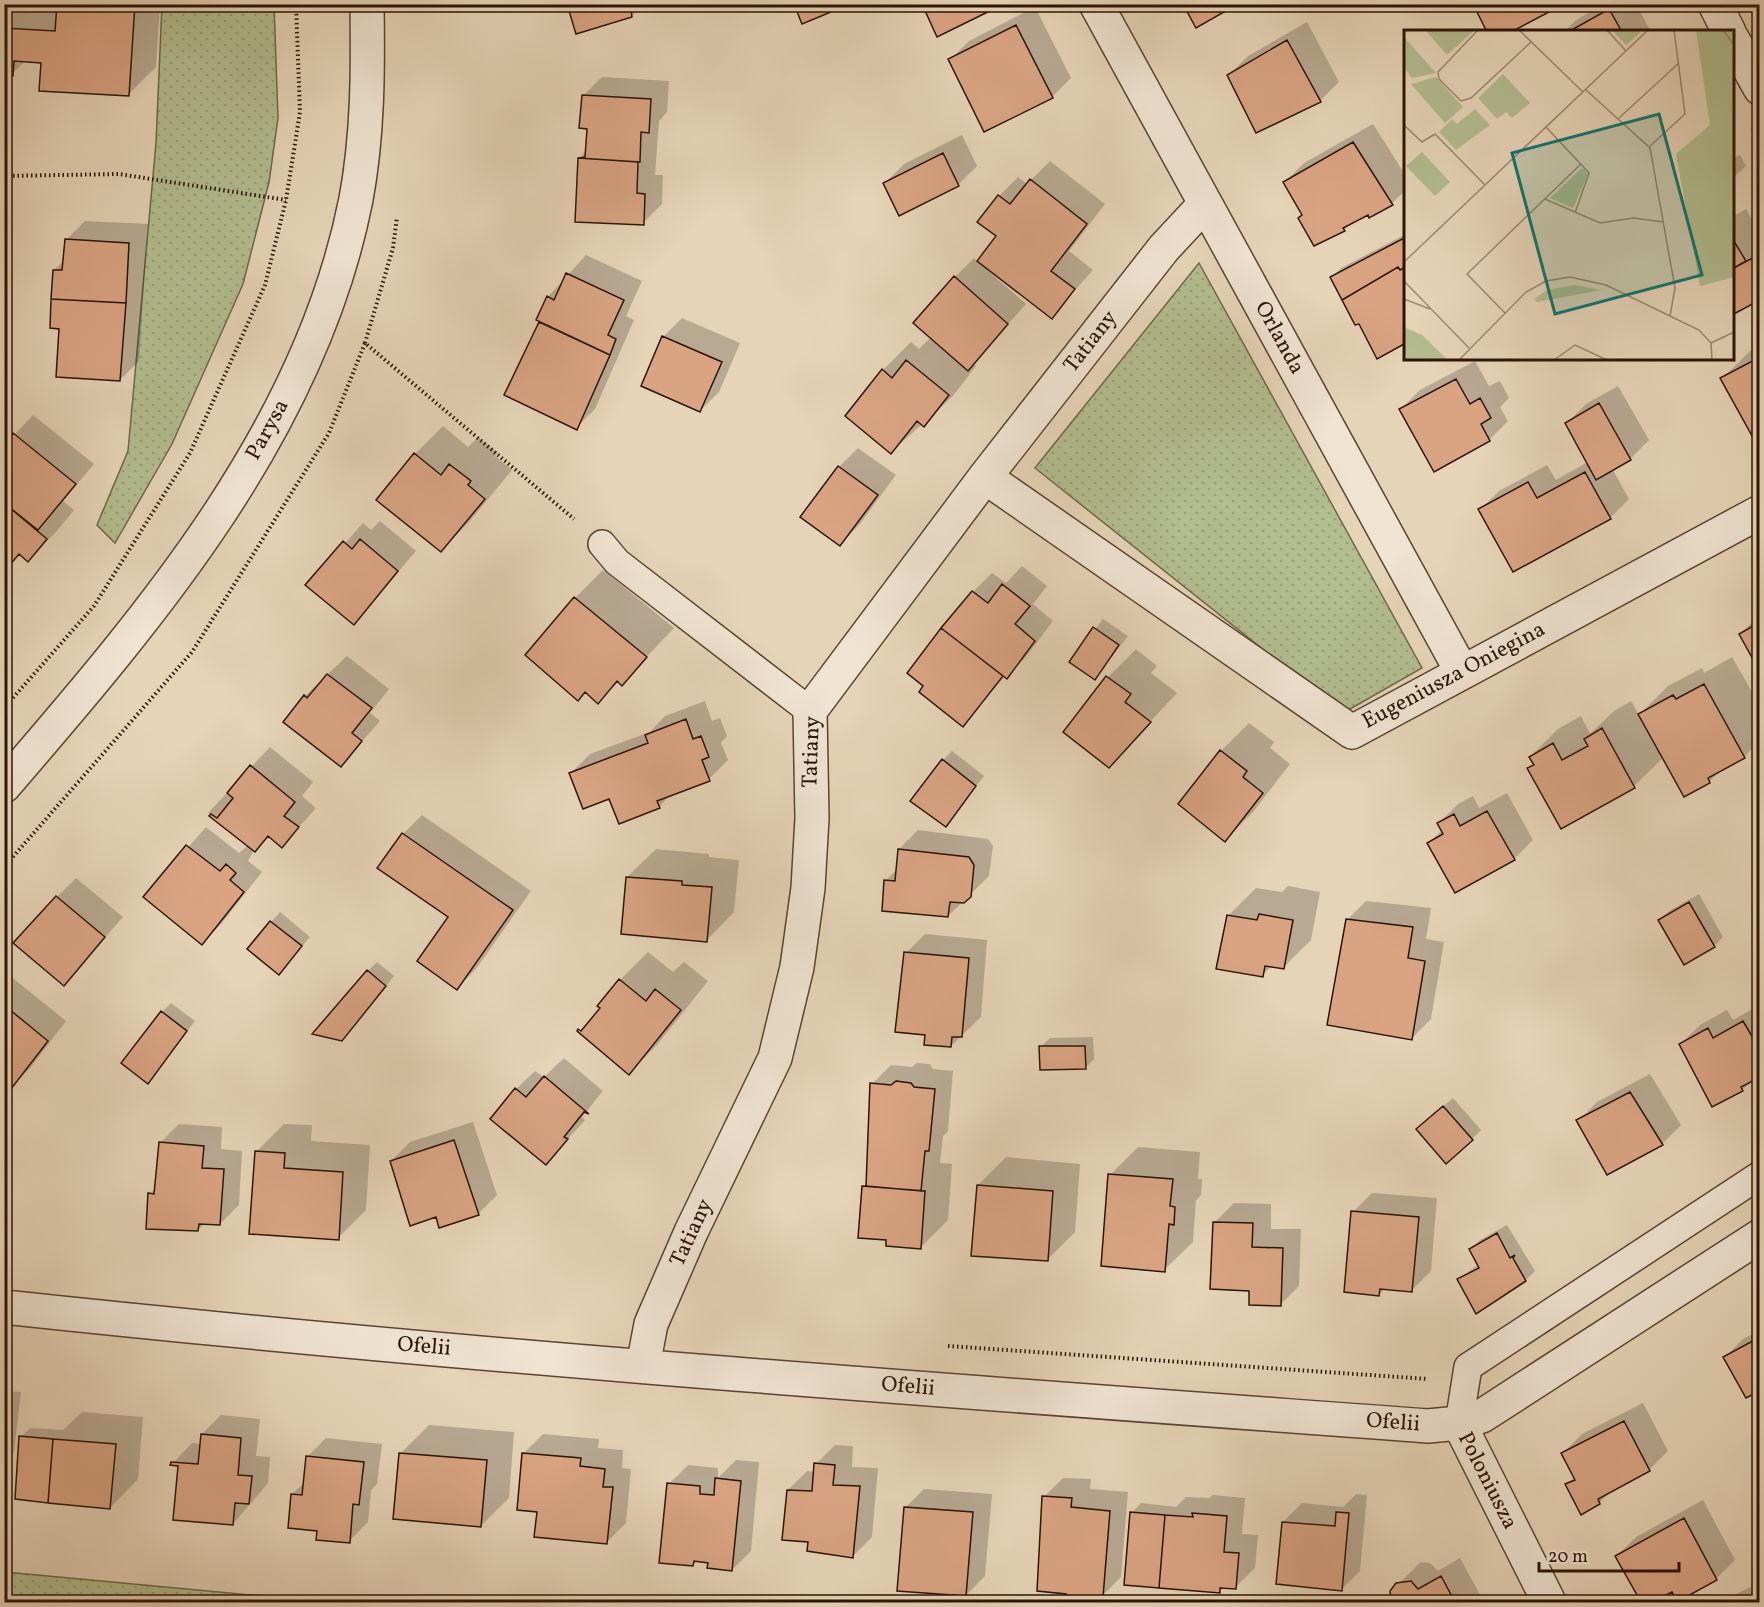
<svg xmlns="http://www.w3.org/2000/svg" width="1764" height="1607" font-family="Vollkorn,serif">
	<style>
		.grass { fill: url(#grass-dots); stroke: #6f684b; stroke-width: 1.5 }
		.shadow { fill: #0003 }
		.building { fill: #daa483; stroke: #2c1406; stroke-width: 1.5 }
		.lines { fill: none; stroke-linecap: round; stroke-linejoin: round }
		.service-casing { stroke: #5a4432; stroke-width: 30 }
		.minor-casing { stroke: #5a4432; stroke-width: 36 }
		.path { stroke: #2c1406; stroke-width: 4; stroke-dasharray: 1.5 3; stroke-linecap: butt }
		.service { stroke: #efe3d1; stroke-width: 27 }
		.minor { stroke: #efe3d1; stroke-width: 33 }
		.labels { text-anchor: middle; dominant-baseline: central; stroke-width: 4.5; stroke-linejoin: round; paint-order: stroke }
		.street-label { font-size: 22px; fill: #2c1406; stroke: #efe3d1 }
		.inset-road { fill: none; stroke: #9c8771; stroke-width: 1.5 }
		.view { fill: #0f766e; fill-opacity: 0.15; stroke: #0f766e; stroke-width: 3 }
		.inset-edge { fill: none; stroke: #2c1406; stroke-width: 3 }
	</style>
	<defs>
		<pattern id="grass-dots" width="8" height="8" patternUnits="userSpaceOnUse" patternTransform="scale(1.5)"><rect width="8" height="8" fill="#b2bd90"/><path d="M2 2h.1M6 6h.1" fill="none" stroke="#99a27b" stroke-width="1.8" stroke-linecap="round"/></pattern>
	</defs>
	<rect width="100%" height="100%" fill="#e6d4b8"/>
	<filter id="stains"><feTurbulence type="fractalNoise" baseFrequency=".00333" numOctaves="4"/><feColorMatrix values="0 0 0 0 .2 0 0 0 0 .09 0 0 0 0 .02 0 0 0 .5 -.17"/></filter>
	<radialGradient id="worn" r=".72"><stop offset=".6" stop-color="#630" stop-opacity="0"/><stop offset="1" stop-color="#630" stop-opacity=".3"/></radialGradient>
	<!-- grass -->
	<path class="grass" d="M162,5H274L278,118L269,182L243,284L172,444L115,543L97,525L128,451L156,143Z
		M1199,263L1422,668L1343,713L1035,468Z
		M5,1572L304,1600L332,1602H5Z"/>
	<!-- shadow -->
	<path class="shadow" d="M4,4H160L156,67L128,95L43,61L26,60L12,74H4Z
		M569,4H643L632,16Z
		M1604,4H1636L1651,32H1564L1576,20Z
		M1035,7L1071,78L1052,97L950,60L969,41Z
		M1307,22L1339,82L1320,101L1257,131L1229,75L1248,56Z
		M602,77L669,81L667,112L659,121L655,175H663L662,204L643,223L579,160L587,149L589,127L583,96Z
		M1373,124L1406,176V190L1392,203L1353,221L1344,230L1303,214L1285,182L1304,163Z
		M962,135L977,166L958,185L885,183L904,164Z
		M1740,155L1746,166L1732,179V159Z
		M1050,161L1105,204L1069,251L1093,270L1051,317L989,268L987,270L1026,304L973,363L976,366L952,397L891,452L883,370L911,342L919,349L931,337L955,277L974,258L978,262L998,236L999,196L1018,177L1027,184Z
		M1746,209L1760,233V298L1732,313V217Z
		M85,221L148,224L139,361L120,380L61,327L54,270L65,260L66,240Z
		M1406,234V342L1332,277L1341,268Z
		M586,255L642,281L626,316L634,320L595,409L576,428L506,394L541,321L548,297Z
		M682,318L740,343L719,392L700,411L663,337Z
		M1760,345V440L1722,379L1750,351Z
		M1475,361L1489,386L1500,381L1509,398L1500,407L1508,421L1489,440L1401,409L1420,390Z
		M1618,386L1649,440L1630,459L1613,470L1629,499L1610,518L1480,510L1499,491L1547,465L1556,480L1588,462L1567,423L1586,404Z
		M33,415L94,464L63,501L74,510L56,532L28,560L21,554L4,570V434L9,430L14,435Z
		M443,426L468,447L478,437L498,453L495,456L512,470L469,522L441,550L378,500L415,454Z
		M858,448L896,475L859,525L840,544L839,467Z
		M380,521L416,551L354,623L308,585L363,523L371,530Z
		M1022,566L1047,586L1033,604L1053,621L1025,658L1005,676L963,725L926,686L909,673L973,592L992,573L1006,583Z
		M603,570L674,628L622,683L619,681L598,702L575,598Z
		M1760,615V669L1740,634Z
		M1103,619L1128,636L1095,678L1071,661Z
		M1136,649L1157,666L1151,673L1177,693L1109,766L1108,677Z
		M347,656L389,689L370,713L380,721L341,765L305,696Z
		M1732,657L1760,706V741L1744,757L1722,769L1709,782L1664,757L1634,786L1561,827L1529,768L1534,763L1530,757L1558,729L1581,716L1590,734L1614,711L1631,701L1639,715L1668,686L1702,668L1704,673Z
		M705,701L712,721L720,718L727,736L721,743L728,760L709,779L672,793L659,807L610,797L571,773L590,754L650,732L665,716Z
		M1249,723L1274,742L1270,748L1290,764L1253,812L1225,840L1180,804L1221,751Z
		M270,747L313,782L302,796L316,808L282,846L270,836L253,852L248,861L262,872L221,924L202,943L145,897L206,827L239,853L248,845L208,813Z
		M952,751L984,776L946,825L943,760Z
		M1507,793L1533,840L1514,859L1429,843L1442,830L1439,823L1458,804L1473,796L1479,808Z
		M422,815L531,891L476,969L457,988L450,917L379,868L403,834Z
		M918,830L988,839L993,846L989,876L948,916L886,880L897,869L899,849Z
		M656,849L709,854V857L739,860L734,912L706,941L627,877Z
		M76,878L123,917L64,984L57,897Z
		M1288,886L1320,892L1311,940L1283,968L1272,966L1262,975L1228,916L1256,888L1282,892Z
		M1699,894L1723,937L1714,946L1660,920L1669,911Z
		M1366,901L1431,908L1426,939L1444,942L1431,1019L1412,1038L1347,920Z
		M280,912L310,937L279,973L271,922Z
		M925,934L987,940L981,1017L951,1046L927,1033L906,953Z
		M648,952L673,972L684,962L708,981L657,1045L629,1073L581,1033L620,980Z
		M377,962L394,976L351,1029L368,971Z
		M4,971L66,1021L30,1068L11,1087L4,1082Z
		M171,1003L195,1021L148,1082L162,1012Z
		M1760,1005V1075L1742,1090L1681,1044L1700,1025L1727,1010L1733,1020Z
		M1093,1037L1094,1059L1085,1068L1041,1047L1050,1038Z
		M564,1058L603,1091L582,1117L585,1120L546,1163L516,1089L535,1071L544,1077Z
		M917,1063L930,1064L933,1069L953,1071L948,1131L943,1136L940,1163L952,1164L948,1220L920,1248L888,1239L863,1187L868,1182L871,1144H867L872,1084L891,1065L912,1067Z
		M1650,1074L1681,1125L1662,1144L1578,1121L1597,1102Z
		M1453,1098L1481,1130L1472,1139L1427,1120Z
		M473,1122L497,1195L478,1214L391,1161L410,1142Z
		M179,1124L222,1127L221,1149L242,1151L239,1205L220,1224L205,1223L198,1230L150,1194L157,1187L160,1143Z
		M284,1124L312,1125L311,1141L370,1145L366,1210L338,1238L256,1152Z
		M1138,1147L1200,1152L1198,1179H1202L1201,1195L1196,1200L1193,1242L1164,1270L1110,1175Z
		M1006,1157L1080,1164L1075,1232L1047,1260L978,1185Z
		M1372,1193L1437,1198L1431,1271L1412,1290L1385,1288L1379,1295L1353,1212Z
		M1234,1203L1271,1204V1229H1301L1299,1286L1280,1305L1251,1289L1214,1223Z
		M1507,1225L1535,1271L1526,1280L1476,1312L1459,1279L1479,1264L1471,1249L1480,1240Z
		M1760,1321V1389L1724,1358L1743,1339L1758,1331L1755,1325Z
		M4,1391L21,1392L14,1452L4,1461Z
		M1643,1403L1668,1451L1649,1470L1613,1489L1599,1503L1567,1484L1575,1477L1563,1453L1582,1434Z
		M82,1412L143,1417L138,1479L110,1508L21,1437L30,1428L63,1430Z
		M221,1415L260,1419L256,1456L270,1457L268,1483L233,1524L180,1464L173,1463L192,1443L201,1444L202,1434Z
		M429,1425L514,1432L509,1498L481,1526L401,1453Z
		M543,1434L599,1439L598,1448L623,1450L622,1468L631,1469L626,1523L607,1542L539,1511L524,1453Z
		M326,1438L382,1444L377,1484L371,1490L368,1522L349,1541L319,1529L292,1494L305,1482L307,1457Z
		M835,1445L853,1446L852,1467L878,1468L872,1537L853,1556L810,1541L788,1490L807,1471L815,1472L816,1464Z
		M736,1460L759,1462L751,1551L732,1570L698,1560L693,1565L669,1484L688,1465L718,1468V1478Z
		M1063,1478L1091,1479L1090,1489L1128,1492L1121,1577L1098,1600L1044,1497Z
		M924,1489L992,1494L985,1576L966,1595L905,1508Z
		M1356,1494L1367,1495L1360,1571L1341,1590L1283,1522L1302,1503L1343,1507Z
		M1213,1495L1245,1498L1242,1534L1258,1535L1255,1568L1236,1587H1224L1219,1591L1132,1513L1141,1503L1176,1507L1186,1497L1209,1498Z
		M1703,1500L1735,1560L1716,1579L1672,1590L1649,1602H1643L1617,1556L1636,1537Z
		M1460,1558L1484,1602H1394L1391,1591L1421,1562L1430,1563L1438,1571Z
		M1758,1583L1760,1602H1721Z"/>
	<!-- building -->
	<path class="building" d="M57,4H135L129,96L39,91L41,63L14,61L13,76L4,75V28L55,31Z
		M567,4H630L632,17L576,34Z
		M794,4H837L838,9L802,24Z
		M922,4H1004L937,37Z
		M1183,4H1238L1196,28Z
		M1473,4H1564L1511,32H1487Z
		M1609,9L1622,32H1568Z
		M1016,25L1053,98L984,132L948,59Z
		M1287,40L1321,102L1256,133L1227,75Z
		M582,95L651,99L649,133L641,132L640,162L578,158L585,157L587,129L579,128Z
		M1353,142L1393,205L1369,218L1368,215L1343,228L1345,231L1314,246L1298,218L1302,215L1283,182Z
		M943,153L959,186L899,216L883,183Z
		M578,158L638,162L637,193L645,194L644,225L575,222Z
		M1030,179L1087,224L1051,271L1075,289L1052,319L977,261L996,236L977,222L998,195L1010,204Z
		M1406,237V267L1400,270L1398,267L1342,300L1330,277Z
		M1732,238L1746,261L1732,269Z
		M65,239L129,243L126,303L51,299L53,270H62Z
		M1760,254V300L1732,315V269Z
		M1398,267L1400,270L1406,267V343L1377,359L1359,324L1355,325L1342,300Z
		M566,273L624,300L608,335L616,339L610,355L536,320L547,296L554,300Z
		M954,276L1008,324L968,371L913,323Z
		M51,299L126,303L120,381L56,377L59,329L50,328Z
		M539,322L610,355L577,430L504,395Z
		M662,336L722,362L700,412L641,386Z
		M1760,357V441L1756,443L1720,378Z
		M906,360L949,395L924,427L917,421L891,454L845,416L882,369L892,378Z
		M1456,379L1470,404L1480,398L1491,418L1481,424L1490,441L1434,472L1399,409Z
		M1599,403L1631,460L1596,480L1565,423Z
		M13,433L76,484L38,530L4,503V444Z
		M414,453L441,475L449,464L471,481L468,485L485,499L441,552L376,500Z
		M838,466L878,495L840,546L800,517Z
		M1585,472L1611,519L1513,572L1478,509L1528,482L1537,498Z
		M4,503L47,539L28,562L19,554L4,572Z
		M360,539L398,571L354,625L305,585L343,541L352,549Z
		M1002,584L1030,606L1015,624L1035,641L1007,679L941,628L972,591L988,603Z
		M574,597L647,657L622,686L617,681L598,704L585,692L578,701L525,655Z
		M1760,622V672L1739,634Z
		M1093,627L1119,645L1095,680L1069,662Z
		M941,628L1003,676L963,727L919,692L923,686L907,673Z
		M327,674L372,708L352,733L362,741L341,767L283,722L304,695L307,698Z
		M1106,676L1131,694L1125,702L1151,722L1109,768L1063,732Z
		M1704,684L1745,758L1708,778L1710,783L1684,797L1638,714L1673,695L1676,699Z
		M686,719L693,739L701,736L709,757L702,760L710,781L657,801L660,808L619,824L609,799L583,809L569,773L648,743L645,735Z
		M1602,728L1635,788L1561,829L1527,768L1534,765L1529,757L1553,743L1562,760L1588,746L1584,739Z
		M1220,750L1247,771L1243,777L1263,793L1225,842L1178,804Z
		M942,759L976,786L946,827L910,801Z
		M250,765L295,802L284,816L299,827L282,848L268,836L255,852L209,816L211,814L217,818L233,798L227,793Z
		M1487,811L1515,860L1455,893L1427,843L1443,834L1437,823L1454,814L1460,826Z
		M402,833L513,910L457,990L417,961L448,917L377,868Z
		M186,845L220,871L226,864L236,873L230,880L244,892L202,945L143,897Z
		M898,849L969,857L974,865L971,897L964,903L950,902L948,917L882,911L884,880L895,881Z
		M626,877L682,881V885L712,887L707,942L621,934Z
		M56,896L105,937L64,986L13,943Z
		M1689,902L1715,947L1684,965L1658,920Z
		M1259,914L1293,920L1284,969L1265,966L1263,977L1216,969L1227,915L1257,920Z
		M1346,919L1413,927L1408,958L1425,961L1412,1040L1327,1025Z
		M270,921L302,946L279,975L247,949Z
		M904,952L969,958L962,1037H952L951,1047L924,1045L925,1035L895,1032Z
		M367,970L386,986L342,1041L312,1034Z
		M619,979L646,1001L655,989L681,1010L629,1075L577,1031L578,1029L581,1031L600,1008L597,1006Z
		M4,1005L48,1041L11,1089L4,1084Z
		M161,1011L187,1031L148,1084L121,1063Z
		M1743,1021L1760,1050V1077L1741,1087L1743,1091L1712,1107L1679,1044L1708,1028L1713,1038Z
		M1039,1046H1085L1086,1069L1040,1070Z
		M544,1076L589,1114L584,1112L564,1137L568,1139L546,1165L490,1119L515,1088L526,1097Z
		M896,1081L911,1083L914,1087L935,1089L929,1151H925L921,1191L866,1186L870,1083L891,1085Z
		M1630,1092L1663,1145L1607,1175L1576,1120Z
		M1443,1106L1473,1140L1446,1164L1416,1129Z
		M454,1140L479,1215L439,1228L436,1217L410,1226L390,1161Z
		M159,1142L204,1146L202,1168L224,1169L220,1225L199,1224L198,1231L146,1229L148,1193L154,1194Z
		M255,1151L285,1153L284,1168L343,1172L339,1240L249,1234Z
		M1108,1174L1173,1179L1170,1206L1175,1207L1174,1225L1169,1224L1165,1272L1101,1266Z
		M977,1185L1053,1191L1048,1261L971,1256Z
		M862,1186L925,1191L921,1249L886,1246V1240L858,1238Z
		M1351,1211L1419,1217L1412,1292L1380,1289L1379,1296L1344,1292Z
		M1213,1222L1253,1223L1252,1247L1283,1248L1281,1306L1249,1305V1291L1210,1289Z
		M1497,1233L1510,1258L1515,1255L1513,1258L1526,1281L1476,1314L1457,1279L1479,1268L1469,1249Z
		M1760,1337V1391L1746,1398L1723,1357Z
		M1624,1421L1650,1471L1598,1499L1600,1504L1581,1515L1565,1484L1575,1480L1561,1453Z
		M201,1434L241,1438L238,1475L252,1476L249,1504L235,1503L233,1525L173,1520L178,1466L170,1465L171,1462L198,1464Z
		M19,1436L53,1439L48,1503L15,1499Z
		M53,1439L116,1444L110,1509L48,1503Z
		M399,1453L487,1460L481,1527L393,1519Z
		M522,1453L581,1458L580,1466L605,1469L603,1487H613L607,1544L534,1537L537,1512L517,1510Z
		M306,1456L364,1462L359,1505L353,1504L350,1543L316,1540L317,1531L288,1528L291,1494L302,1495Z
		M814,1463L835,1465L833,1485L860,1486L853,1558L807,1551L808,1542L782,1540L787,1490L812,1491Z
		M715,1478L741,1481L732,1571L707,1568L708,1563L694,1561L693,1566L659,1563L667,1483L700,1486V1494L714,1495Z
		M1042,1496L1072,1498L1071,1507L1110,1511L1103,1597H1099L1098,1602L1065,1599L1066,1594L1037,1591Z
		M904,1507L973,1512L966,1596L897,1591Z
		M1130,1512L1165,1515L1159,1588L1124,1585Z
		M1336,1512L1349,1513L1342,1591L1276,1584L1282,1522L1335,1526Z
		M1192,1513L1227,1516L1224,1552L1239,1553L1236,1589L1220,1588V1593L1159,1588L1165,1515L1193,1517Z
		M1684,1518L1717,1580L1677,1602L1672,1592L1652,1602H1641L1615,1556Z
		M1441,1576L1455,1602H1391L1390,1591L1396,1583L1411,1581L1418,1589Z"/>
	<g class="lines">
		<defs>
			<path id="service" d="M602,544L617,562L810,711
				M1459,1423L1468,1367L1760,1175"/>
			<path id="minor" d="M1096,4L1462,672
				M1715,4L1729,32
				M1732,38L1760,88
				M985,477L1352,732L1760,512
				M4,786C153,613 311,429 356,199C368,135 368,69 367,4
				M4,1307C478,1358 953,1391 1428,1426L1459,1423L1482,1416L1760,1236
				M643,1366L651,1324L691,1232L775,1058L797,967L808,888L812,818L810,711L985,477L1164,248L1205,204
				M1459,1423L1549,1602"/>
		</defs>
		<!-- service casing -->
		<use href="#service" class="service-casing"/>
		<!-- minor casing -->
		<use href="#minor" class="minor-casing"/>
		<!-- path -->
		<path class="path" d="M1753,128L1760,140
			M4,176L119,174L286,200
			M365,343L393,248L397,217
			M4,708L94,606L190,453L265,285L286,200L300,112L296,4
			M4,867L192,652L329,433L365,343L574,519
			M948,1346L1428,1379"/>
		<!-- service -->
		<use href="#service" class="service"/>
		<!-- minor -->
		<use href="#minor" class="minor"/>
	</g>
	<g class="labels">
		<!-- street labels -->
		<g class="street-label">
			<text transform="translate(1279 338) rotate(61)">Orlanda</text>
			<text transform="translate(1091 342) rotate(-52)">Tatiany</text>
			<text transform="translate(268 430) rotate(-61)">Parysa</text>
			<text transform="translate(1454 676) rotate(-28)">Eugeniusza Oniegina</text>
			<text transform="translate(812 752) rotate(-88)">Tatiany</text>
			<text transform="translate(692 1233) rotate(-65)">Tatiany</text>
			<text transform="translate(424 1347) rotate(5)">Ofelii</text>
			<text transform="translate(908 1387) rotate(5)">Ofelii</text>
			<text transform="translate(1393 1423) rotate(4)">Ofelii</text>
			<text transform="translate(1487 1481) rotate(63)">Poloniusza</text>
		</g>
	</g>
	<!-- overview -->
	<g transform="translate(1404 30)">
		<rect width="330" height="330" fill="#e6d4b8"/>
		<path d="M21,0H71L43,25ZM208,0H235L237,2L222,15ZM292,0H330V247L296,256L272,124L306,95ZM0,7L32,43L8,48L0,38ZM99,44L126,73L108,88L102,82L93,89L74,68ZM32,47L59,77L41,93L7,54ZM71,79L86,95L52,120L35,102L48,89L53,94ZM18,122L46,152L31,166L2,136ZM178,138L184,144L169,178L146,168ZM171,255L198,260L133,272L130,269L143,260ZM0,297L18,305L44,330H0Z" fill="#b2bd90"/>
		<path class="inset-road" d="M74,0L34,42L35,49L57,71L67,68L127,12M115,0L179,62M203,0L222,21M319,0L330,15M182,60L246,118L271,258L266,286M215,88L275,33M0,95L18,112L31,104L81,155M142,97L185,143L171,183M246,116L281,84L270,0M141,169L196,193L229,188L260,192M0,232L244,0M0,251L65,318M0,269L26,279M101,283L63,244L177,134M307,313L330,302M55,330L122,262L142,251L166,247L202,255L295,300L307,313L308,330M150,330L171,315L203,330"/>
		<path class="view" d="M255,84L298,245L151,284L108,123Z"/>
		<rect width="330" height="330" class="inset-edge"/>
	</g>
	<!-- margin -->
	<rect width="1764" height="1607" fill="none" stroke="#e6d4b8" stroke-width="24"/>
	<rect x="6" y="6" width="1752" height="1595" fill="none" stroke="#2c1406" stroke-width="3"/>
	<rect x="12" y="12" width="1740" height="1583" fill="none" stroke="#2c1406" stroke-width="1.5"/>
	<!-- scale -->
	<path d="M1539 1562v9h140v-9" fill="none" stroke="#2c1406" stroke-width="3"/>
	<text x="1548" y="1562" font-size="18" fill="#2c1406" stroke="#efe3d1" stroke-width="4.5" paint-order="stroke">20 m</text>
	<rect width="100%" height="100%" filter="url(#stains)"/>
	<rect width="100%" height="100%" fill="url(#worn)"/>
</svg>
